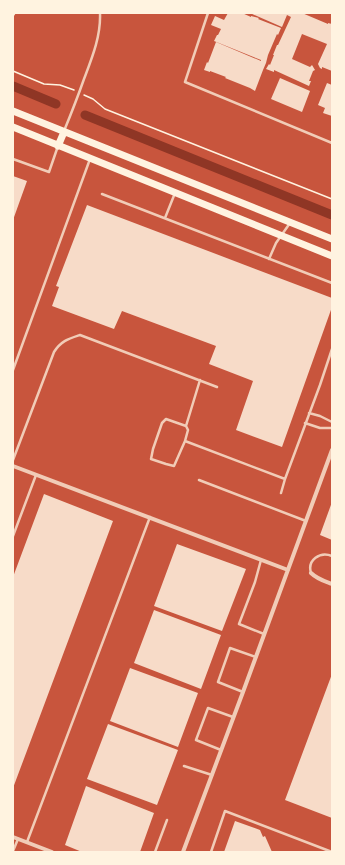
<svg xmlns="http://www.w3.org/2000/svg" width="345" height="865" font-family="'Public Sans',sans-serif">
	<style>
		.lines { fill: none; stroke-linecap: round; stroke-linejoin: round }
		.canal { stroke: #8f3625; stroke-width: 9 }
		.building { fill: #f7dbc8 }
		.path { stroke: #fff3e0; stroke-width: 1.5 }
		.service { stroke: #f1ccb7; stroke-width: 2.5 }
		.minor { stroke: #f1ccb7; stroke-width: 4 }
		.secondary { stroke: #fff3e0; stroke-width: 7 }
	</style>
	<rect width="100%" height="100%" fill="#c8553d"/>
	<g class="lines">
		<!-- canal -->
		<path class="canal" d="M13,86L56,104
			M85,115L332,215"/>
	</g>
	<!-- building -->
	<path class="building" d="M228,13H242L251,17V16L259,18L258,19L281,28L278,35L277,34L268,55L266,63L263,70L255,91L250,88L225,78L226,77L210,71V72L204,70L207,62L208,63L216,42L261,61V60L214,41L217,35H218L221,29L211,25L215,16L224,20Z
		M250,13H302L328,24V23L332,24V71L322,67V69L320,68L318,64L327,44L302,34L292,59L310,67L312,65L315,70L313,71L309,81H311L309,86L274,70V72L266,69L269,64L270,65L274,55H273L277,45H278L291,17L287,15L282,27Z
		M280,78L310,91L302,112L271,99Z
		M327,83L332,85V116L323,113L325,108L318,105Z
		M13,176L27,181L13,220Z
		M87,205L332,298V307L282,447L236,430L253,381L209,364L216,346L122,311L114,329L52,306L59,287L56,286Z
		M44,494L113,521L13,788V577Z
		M332,502V540L320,535Z
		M177,544L246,569L222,631L154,606Z
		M154,610L221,635L201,689L134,663Z
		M130,668L198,693L178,747L110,721Z
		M332,674V818L285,800Z
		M108,724L178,750L157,805L87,779Z
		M86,786L154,813L140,852H82L65,845Z
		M235,821L260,830L263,837L265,836L272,852H224Z"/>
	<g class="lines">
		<!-- path -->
		<path class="path" d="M13,16L15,13
			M13,71L44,84L60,85L74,90
			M84,95L93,99L105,109L332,199"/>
		<!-- service -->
		<path class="service" d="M208,13L185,82L332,143
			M64,131C71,114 78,96 84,79C92,58 101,36 100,13
			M13,159L49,172L58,146
			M102,194L332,283
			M165,218L175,193
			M269,259L276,243L290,223
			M13,370L90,159
			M200,380L186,426L166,419L162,423L153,449L151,459L166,464L174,466L185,441L285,479
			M309,413L320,416L332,422
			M305,423L320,428H332
			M185,441L188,430L186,426
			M13,460L54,352C61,341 68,339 80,335L217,387
			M199,480L306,521
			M281,493L285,479L320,385L332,349
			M13,536L36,475
			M261,560L255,582L239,624L264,634
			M311,573C307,560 320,551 332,556
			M243,692L218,682L230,648L256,657
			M221,750L196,740L208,708L233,717
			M184,766L212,775
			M27,842L150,517
			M13,851L18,839
			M155,852L167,820
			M211,852L225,811L332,852"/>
		<!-- minor -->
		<path class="minor" d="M13,466L288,570
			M311,573C317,579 324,581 332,584
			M13,837L52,852
			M183,852L243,692L332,450"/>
		<!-- secondary -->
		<path class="secondary" d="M13,111L332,239
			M13,127L332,256
			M58,146L64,132"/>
	</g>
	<!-- border -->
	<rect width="345" height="865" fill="none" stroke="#fff3e0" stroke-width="28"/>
</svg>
